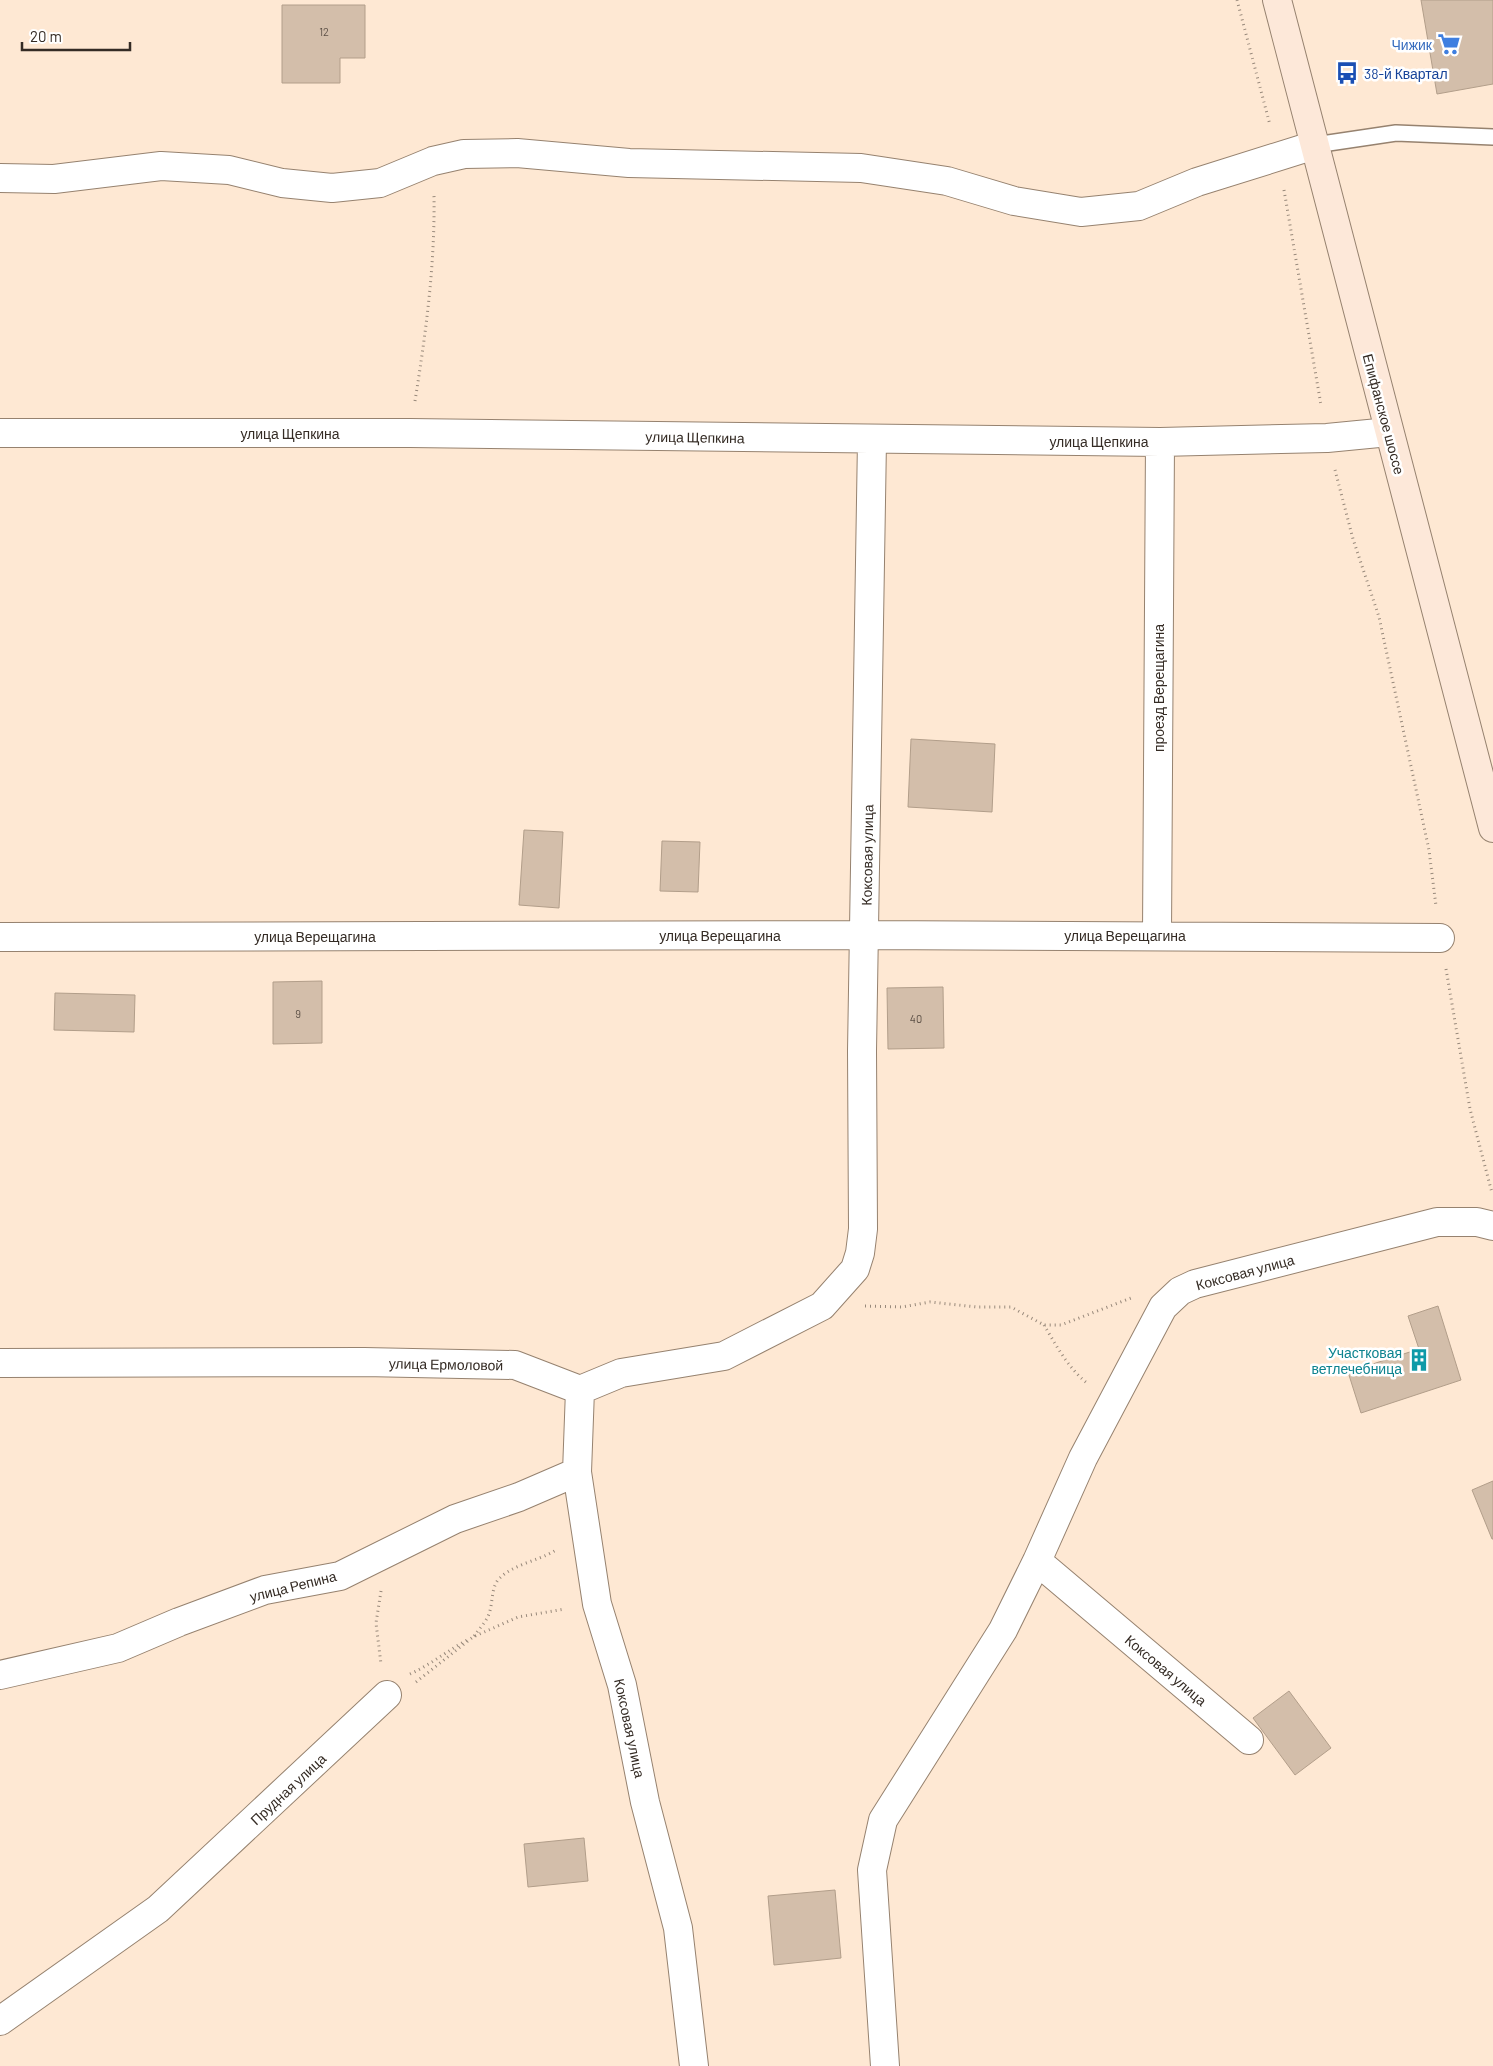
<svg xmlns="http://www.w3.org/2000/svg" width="1493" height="2066" font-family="Barlow,sans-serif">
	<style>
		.building { fill: #d3beaa; stroke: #b29e8a }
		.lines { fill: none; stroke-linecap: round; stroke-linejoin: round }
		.lane-casing { stroke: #96826f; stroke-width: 18 }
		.street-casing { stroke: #96826f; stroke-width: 30 }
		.secondary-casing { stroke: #96826f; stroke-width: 30 }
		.path { stroke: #98897b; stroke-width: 3; stroke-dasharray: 1 4; stroke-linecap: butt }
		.lane { stroke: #fff; stroke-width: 15 }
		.street { stroke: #fff; stroke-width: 28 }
		.secondary { stroke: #fde8d9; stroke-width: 28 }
		.labels { text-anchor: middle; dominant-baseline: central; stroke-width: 5; stroke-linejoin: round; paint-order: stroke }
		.number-label { font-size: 11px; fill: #5c5046 }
		.shop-label { font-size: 14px; fill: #366cbe; stroke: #fff; text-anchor: end }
		.transit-label { font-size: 14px; fill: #164399; stroke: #fff; text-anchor: start }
		.street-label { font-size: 14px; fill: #342b24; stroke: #fff }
		.culture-label { font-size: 14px; fill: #0d838f; stroke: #fff; text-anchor: end }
	</style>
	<rect width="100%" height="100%" fill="#fee8d3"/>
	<!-- building -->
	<path class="building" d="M1421,0H1493V84L1437,94Z
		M282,5H365V58H340V83H282Z
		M911,739L995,744L992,812L908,807Z
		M524,830L563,832L559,908L519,905Z
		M662,841L700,842L698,892L660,891Z
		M322,981V1043L273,1044V982Z
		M943,987L944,1048L888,1049L887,988Z
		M55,993L135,995L134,1032L54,1030Z
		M1438,1306L1461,1380L1361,1413L1348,1372L1419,1349L1408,1316Z
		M1493,1481V1539H1492L1472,1490Z
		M1289,1691L1331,1748L1295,1775L1253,1718Z
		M584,1838L588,1881L528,1887L524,1844Z
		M835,1890L841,1958L774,1965L768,1896Z"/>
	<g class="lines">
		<defs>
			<path id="lane" d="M1315,145L1396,133L1493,137"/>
			<path id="street" d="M0,178L54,179L161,166L229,170L282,183L332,188L380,183L433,161L464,154L517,153L629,163L861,168L947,181L1014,201L1081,212L1139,206L1197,182L1315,145
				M0,433H410L1160,442L1327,438L1389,432
				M1157,935L1160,442
				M0,937L865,935L1440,938
				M0,1363L364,1362L515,1365L580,1390L621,1373L724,1356L822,1306L855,1269L860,1253L863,1229L862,1051L872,440
				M580,1390L577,1472L597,1604L622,1685L645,1802L678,1928L694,2066
				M1037,1561L1249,1740
				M0,1675L118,1648L179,1622L265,1590L340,1576L455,1519L519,1497L577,1472
				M0,2021L158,1909L387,1695
				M885,2066L872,1870L883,1820L1003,1630L1037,1561L1083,1458L1163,1307L1180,1291L1195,1284L1437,1222H1477L1493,1226"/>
			<path id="secondary" d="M1277,0L1493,828"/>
		</defs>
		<!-- lane casing -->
		<use href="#lane" class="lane-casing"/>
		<!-- street casing -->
		<use href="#street" class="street-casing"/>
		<!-- secondary casing -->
		<use href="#secondary" class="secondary-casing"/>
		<!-- path -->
		<path class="path" d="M1237,0L1270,125
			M1284,190L1321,405
			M415,401C426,332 435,265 434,196
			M1335,470L1353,539L1379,617L1429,850L1436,906
			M1446,969L1470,1109L1492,1193
			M865,1306L902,1307L930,1302L977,1307H1011L1044,1325H1061L1131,1298
			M1044,1325C1056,1345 1068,1368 1087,1383
			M381,1591L376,1623L381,1664
			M474,1636C479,1629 486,1622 489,1614C493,1603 491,1589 498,1580C512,1564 539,1561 556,1550
			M410,1674C430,1665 447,1651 467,1640
			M416,1682L473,1637L518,1617L565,1609"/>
		<!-- lane -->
		<use href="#lane" class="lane"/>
		<!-- street -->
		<use href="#street" class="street"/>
		<!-- secondary -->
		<use href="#secondary" class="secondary"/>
	</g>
	<!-- icons -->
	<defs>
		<symbol id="supermarket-bare" viewBox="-9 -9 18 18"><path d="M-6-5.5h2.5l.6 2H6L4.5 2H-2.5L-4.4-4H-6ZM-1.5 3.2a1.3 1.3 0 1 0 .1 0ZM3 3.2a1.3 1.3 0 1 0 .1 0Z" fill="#3f7fe0" stroke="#fff" stroke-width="2.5" paint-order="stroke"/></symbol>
		<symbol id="bus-bare" viewBox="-9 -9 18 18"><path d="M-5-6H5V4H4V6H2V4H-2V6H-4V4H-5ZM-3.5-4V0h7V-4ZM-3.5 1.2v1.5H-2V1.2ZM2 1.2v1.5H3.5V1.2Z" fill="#1a4fb4" stroke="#fff" stroke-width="2.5" paint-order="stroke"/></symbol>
		<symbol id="building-bare" viewBox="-9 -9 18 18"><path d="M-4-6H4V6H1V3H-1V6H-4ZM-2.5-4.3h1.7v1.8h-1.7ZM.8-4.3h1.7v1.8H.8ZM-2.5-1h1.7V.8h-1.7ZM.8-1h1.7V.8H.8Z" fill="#0f9aa8" stroke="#fff" stroke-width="2.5" paint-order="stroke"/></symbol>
	</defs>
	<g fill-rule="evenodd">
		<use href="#supermarket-bare" x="1433" y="28" width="32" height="32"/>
		<use href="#bus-bare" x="1331" y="57" width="32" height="32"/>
		<use href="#building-bare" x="1403" y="1344" width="32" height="32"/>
	</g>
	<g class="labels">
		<!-- number labels -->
		<g class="number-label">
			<text x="324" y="31">12</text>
			<text x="298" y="1013">9</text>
			<text x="916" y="1018">40</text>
		</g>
		<!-- shop labels -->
		<g class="shop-label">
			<text x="1432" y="44">Чижик</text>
		</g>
		<!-- transit labels -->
		<g class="transit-label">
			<text x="1364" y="73">38-й Квартал</text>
		</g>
		<!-- street labels -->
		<g class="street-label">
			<text transform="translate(1384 414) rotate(75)">Епифанское шоссе</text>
			<text x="290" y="433">улица Щепкина</text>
			<text transform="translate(695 437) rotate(1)">улица Щепкина</text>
			<text x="1099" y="441">улица Щепкина</text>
			<text transform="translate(1158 688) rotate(-90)">проезд Верещагина</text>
			<text transform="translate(867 855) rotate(-89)">Коксовая улица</text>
			<text x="720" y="935">улица Верещагина</text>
			<text x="1125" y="935">улица Верещагина</text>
			<text x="315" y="936">улица Верещагина</text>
			<text transform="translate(1245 1272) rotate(-15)">Коксовая улица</text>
			<text transform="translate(446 1364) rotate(1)">улица Ермоловой</text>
			<text transform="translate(293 1586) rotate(-14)">улица Репина</text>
			<text transform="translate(1166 1670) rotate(40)">Коксовая улица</text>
			<text transform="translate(630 1728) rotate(78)">Коксовая улица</text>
			<text transform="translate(288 1789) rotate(-43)">Прудная улица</text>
		</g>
		<!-- culture labels -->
		<g class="culture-label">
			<text x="1402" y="1352">Участковая<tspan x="1402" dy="16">ветлечебница</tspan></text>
		</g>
	</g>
	<!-- scale -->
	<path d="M22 42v8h108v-8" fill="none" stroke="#342b24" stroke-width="2.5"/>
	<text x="30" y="42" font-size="15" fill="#342b24" stroke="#ffffff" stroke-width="4" paint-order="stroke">20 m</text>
</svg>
